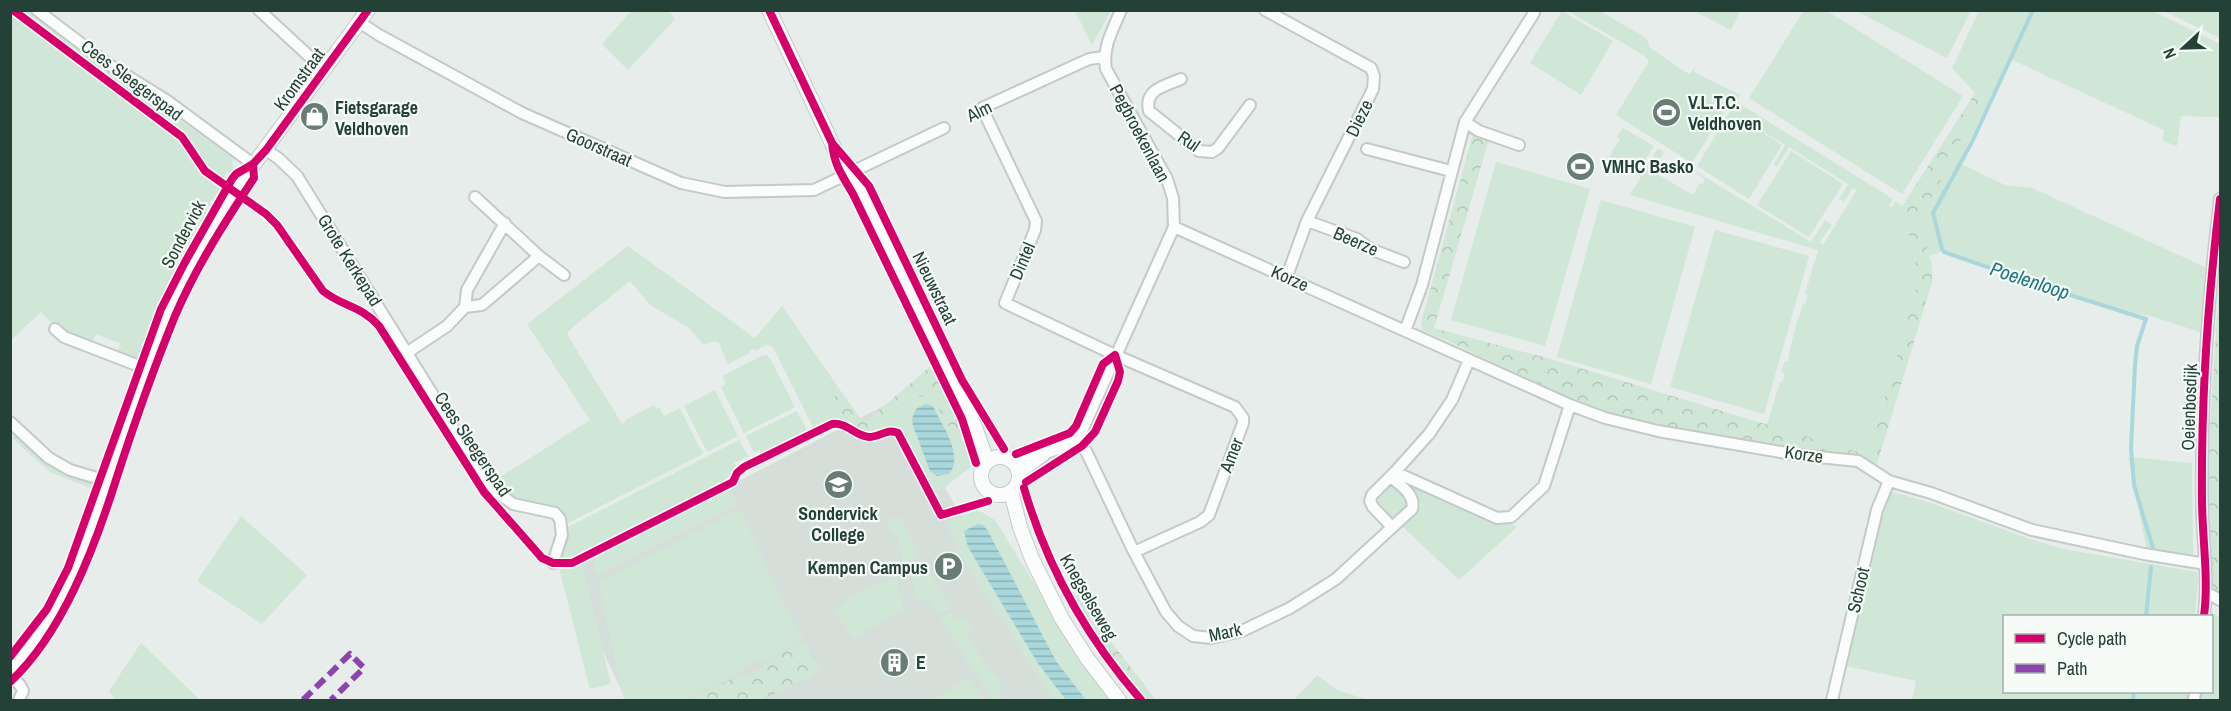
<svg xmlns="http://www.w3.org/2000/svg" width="2231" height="711" font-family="'Archivo Narrow',sans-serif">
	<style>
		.built { fill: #d6deda }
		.green { fill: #d0e6d6; fill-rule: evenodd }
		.forest { fill: url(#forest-crowns) }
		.water { fill: url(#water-rules) }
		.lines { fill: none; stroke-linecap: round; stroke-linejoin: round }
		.stream { stroke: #a9d7db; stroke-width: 4 }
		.minor-casing { stroke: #c4cac7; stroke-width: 14 }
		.tertiary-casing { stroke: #c4cac7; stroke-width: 16 }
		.minor { stroke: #fbfcfc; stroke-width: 10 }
		.tertiary { stroke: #fbfcfc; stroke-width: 14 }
		.quiet { stroke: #8e44ad; stroke-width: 6; stroke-dasharray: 12 6; stroke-linecap: butt }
		.cycleway-casing { stroke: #f6fbf8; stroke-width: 11 }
		.cycleway { stroke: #d6006c; stroke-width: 8 }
		.labels { text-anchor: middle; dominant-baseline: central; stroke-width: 4.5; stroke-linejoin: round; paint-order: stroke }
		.street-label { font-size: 18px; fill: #244137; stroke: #f6fbf8 }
		.poi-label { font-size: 18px; font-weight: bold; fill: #244137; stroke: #f6fbf8; text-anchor: start }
		.water-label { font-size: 20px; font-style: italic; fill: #1c767f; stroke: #f6fbf8 }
	</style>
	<defs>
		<pattern id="forest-crowns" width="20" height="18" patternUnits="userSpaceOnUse" patternTransform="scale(1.5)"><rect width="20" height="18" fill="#d0e6d6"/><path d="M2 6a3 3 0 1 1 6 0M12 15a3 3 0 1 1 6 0" fill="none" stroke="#b2c6b8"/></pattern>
		<pattern id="water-rules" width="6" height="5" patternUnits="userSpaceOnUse" patternTransform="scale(1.5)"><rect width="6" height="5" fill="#a9d7db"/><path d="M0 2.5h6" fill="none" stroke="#89b0b2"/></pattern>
	</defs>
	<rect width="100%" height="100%" fill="#e7edea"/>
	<!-- built -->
	<path class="built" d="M895,400L1028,633L1077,700H626L573,587L571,568Z"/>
	<!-- green -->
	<path class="green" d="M1804,10L1827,11L1963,96L1902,194L1749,98Z
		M19,11H30L105,65L98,69Z
		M631,11H669L675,19L628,70L602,44Z
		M1075,11H1111L1092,45Z
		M1562,11L1613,41L1581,95L1530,63Z
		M1568,11H1600L1646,38L1650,48C1664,56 1675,67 1690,74L1694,68H1696L1694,72L1740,95L1737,102L1893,199L1889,206L1892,207L1896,201L1902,206L1897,214L1906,227L1915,252L1917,287L1868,455L1767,425L1780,382L1782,383L1785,373L1781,372L1785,361H1788C1791,342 1797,322 1803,304L1805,305L1808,295L1805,294L1818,250L1630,195L1658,148L1664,152L1660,159L1655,157L1648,169L1693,195L1700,183L1702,184L1705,180L1692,169L1811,242L1825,220L1832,225L1820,242L1823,245L1857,190L1853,188L1844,202L1839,199L1848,184L1789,147L1777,167L1774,164L1785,145L1739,117L1782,145L1749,199L1697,166L1730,111L1695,90L1725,110L1692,163L1616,115L1649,61L1645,58V56Z
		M1694,11H1740L1731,30Z
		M1856,11H1971L1947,58Z
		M1979,11H2153L2220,44V117L2181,116L2177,146L2163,141L2164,130L2010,59L1959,163L2005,185L2032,188L2205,267L2200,332L2151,316L2134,313L1943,251L1929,256L1918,222L1982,99L1975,93L1952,68Z
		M2164,11H2220V38Z
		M11,14L174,136L187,150L197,167L220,189L207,208V211C177,261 157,306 137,360L118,352L120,343L96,334L91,345L78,341L60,324L56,328L41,312L11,340Z
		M107,67L234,159L232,162L233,169L230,174L227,172L224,176L227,179L225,181L202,162L193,146L182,133L106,75Z
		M1623,128L1654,146L1637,173L1609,157L1620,139L1617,137Z
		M1791,151L1843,184L1809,237L1757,205Z
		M1496,162L1590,189L1545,346L1451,320Z
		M1601,200L1695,227L1651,384L1557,357Z
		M1715,230L1809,256L1764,414L1670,387Z
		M628,246L755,338L782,306L838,387C832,399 839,410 845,420H830L813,427L773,347L766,345L755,351L753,349L749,351L750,353L728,364L719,343L714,341L704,345L688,327L650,305L630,281L574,326L568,332V336L622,424L625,422V420L654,405L656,409L659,407L664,416L680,408L703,454L568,523C561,503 533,506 516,500C507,496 499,488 492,482L590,420L527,324Z
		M767,355L771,360L795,407L744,433L721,387L726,384L722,376L761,356Z
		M715,390L738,436L707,452L684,406Z
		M927,395L933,399L953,433L963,428L972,458L971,467L938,492L931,488L903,433L895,427H885L912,399ZM930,405L933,406C941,424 960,450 952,470L938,476L931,471L913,426Z
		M797,411L807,430L761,454L759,450L754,453L746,436Z
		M16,434C44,461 53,469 91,482L94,485L93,489L50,472L12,438Z
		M739,440L748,456L734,463L736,467L725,481L573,558L558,560L568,527L672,474L673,475L676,472Z
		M2128,457L2192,463L2193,555L2147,551Z
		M1397,478L1517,527L1459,580L1401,525L1422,505Z
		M1388,485H1392C1396,489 1403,493 1406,498C1411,508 1400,518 1392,520L1378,506L1376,500Z
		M726,491L733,494L738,504L597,575L593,564L597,556Z
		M1893,492L1931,503L2027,538L2063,549L2197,572L2198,579L2195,616H2004V692H2189V700H1912L1916,681L1846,666L1886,498Z
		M740,509L789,615L804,640L762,662L760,660L741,670V673L683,700H624L598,582Z
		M978,510L995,520L1079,655L1113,700H1086L1056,661L988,531H964L968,547L975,561L1037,662L1066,700H1055L1043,684L961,557L947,526L951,520Z
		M241,516L307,575L262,624L197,581Z
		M898,517L903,520L918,557L903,564L897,535H893L885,520Z
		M924,561L951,608L938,616L929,600L917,603L909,568Z
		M582,564L611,684L590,689L559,568L569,570Z
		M896,578L904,609L854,639L833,609L864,589Z
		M953,612L957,620L965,616L973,628L966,633L992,674L995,673L1002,684L997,689L1002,696L997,700H993L940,619Z
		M2210,612L2220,617V700H2200L2201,692H2212Z
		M141,643L199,699L197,700H116L109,691Z
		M1317,675L1337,690L1368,700H1294Z
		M970,677L985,700H932Z"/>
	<!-- forest -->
	<path class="forest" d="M1975,93L1982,99L1919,222L1932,265V282L1877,464L1873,466L1653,425C1571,405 1499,362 1422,330L1421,323L1473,134L1489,139L1434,328L1547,358L1868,455L1917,287L1915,252L1906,227L1897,214Z
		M2220,270V599L2213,595L2208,492L2209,443Z
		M933,364L963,428L953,434L933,399L927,395L912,399L885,427L871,432L864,431L845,420L834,400L838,387L864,423Z
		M1082,593L1111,642L1156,700H1147L1105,647L1075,596Z
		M805,642L820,669L804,680L761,700H687L742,674L744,676L764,667L763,663Z"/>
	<!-- water -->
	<path class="water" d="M925,404L933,406C941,424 961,450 952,470L949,474L937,476L930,471L913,426L912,419L916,409Z
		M978,524L983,525L988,531L1056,661L1086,700H1066L1037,662L968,547L964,531Z"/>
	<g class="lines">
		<!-- stream -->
		<path class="stream" d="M2033,10L1972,142L1933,213L1942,249L1944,252L2039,285L2146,319L2137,346L2135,365L2131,448L2134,485L2153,548
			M2146,616L2151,567
			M2133,700L2134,692"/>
		<defs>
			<path id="minor" d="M37,10L108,64L166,100L253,164
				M259,10L323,69
				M1265,10L1371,68L1374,76L1373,89L1307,221L1287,276
				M359,22L379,35L522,113L681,183L725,192L814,190L944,128
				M1104,57L1089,59L982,108L1036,221L1035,230L1005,303L1115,355L1235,407L1243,418V423L1209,515L1200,522L1134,552
				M1181,79C1165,86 1144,89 1149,111L1199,151L1212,152L1218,148L1250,105
				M1465,122L1479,131L1519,145
				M1367,149L1451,171
				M266,150L278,158L297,176L490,487L513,504L555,513L560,519L562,535L553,563
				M475,197L539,256L564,275
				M1307,221L1357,239L1370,249L1404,262
				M1174,227L1570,405L1605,418L1658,431L1798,455L1858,461L1889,481L1931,493L2032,530L2144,554L2206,564
				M465,307L482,305L539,256
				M55,329L64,337L147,369
				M1405,331L1422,285L1465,122L1534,13
				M408,352L447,326L465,307L467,290L505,223
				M10,422L49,458L70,470L107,481
				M1076,440L1086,451L1134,552L1166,612L1178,626L1193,636L1211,638L1242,631L1290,608L1336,579L1412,509C1416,495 1401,486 1391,477
				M1015,462C1039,453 1065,453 1082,431L1174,227L1173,198L1167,179L1106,69C1102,47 1113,30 1121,10
				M1395,472L1497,518L1511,517L1544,486L1570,405
				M1019,474L1044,456
				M1392,527L1373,507L1370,501L1372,495L1395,472L1429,434L1452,400L1469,360
				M2207,593L2220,600
				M2204,616C2209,577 2202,538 2202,499C2201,399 2208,298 2220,199
				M10,675L20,685L23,691L19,700
				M1832,700L1877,510L1889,481
				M2194,700L2195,692"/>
			<path id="tertiary" d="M769,10L839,158L862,192L975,427L987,461
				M981 476a19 19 0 1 1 38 0a19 19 0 1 1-38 0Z
				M1011,492L1020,527L1032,559L1062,619L1087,658L1119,700
				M10,670L37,638L55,612L85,546L169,313L206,239L234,191L368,10"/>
		</defs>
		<!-- minor casing -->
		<use href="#minor" class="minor-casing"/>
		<!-- tertiary casing -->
		<use href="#tertiary" class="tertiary-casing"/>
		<!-- minor -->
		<use href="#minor" class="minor"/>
		<!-- tertiary -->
		<use href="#tertiary" class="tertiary"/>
		<!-- quiet -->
		<path class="quiet" d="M303,700L350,654L364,668L331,700"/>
		<defs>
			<path id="cycleway" d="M13,10L182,137L205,171L266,214L277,225L323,291C343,307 360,305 379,326L484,492L542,558L553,563H572L733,482L737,473L744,467L832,424C847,422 855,436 869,437C880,437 887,428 898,433L941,515L988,501
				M769,10L832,143L869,186L962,380L1004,449
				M832,143C834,165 842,175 853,194L962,419L976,463
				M1016,454L1070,433L1076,426L1103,364L1115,355L1120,372L1118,381L1095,432L1082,446L1026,482
				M1024,488C1047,567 1087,638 1141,700
				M2204,616C2209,577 2202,538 2202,499C2201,399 2208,298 2220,199
				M10,657L47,609L68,568L161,309L184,264L232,179L236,174L253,164L266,150L368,10
				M10,682C62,634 94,549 115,483C133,427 153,370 175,316C196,267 225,222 254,178L253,164"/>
		</defs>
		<!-- cycleway casing -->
		<use href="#cycleway" class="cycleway-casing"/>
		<!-- cycleway -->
		<use href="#cycleway" class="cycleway"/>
	</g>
	<!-- icons -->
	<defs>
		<symbol id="stadium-disc" viewBox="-11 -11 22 22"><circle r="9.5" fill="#687d76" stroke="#f6fbf8"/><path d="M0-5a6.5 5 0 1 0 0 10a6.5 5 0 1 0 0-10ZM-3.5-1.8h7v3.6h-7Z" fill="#fff"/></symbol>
		<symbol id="shop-disc" viewBox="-11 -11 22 22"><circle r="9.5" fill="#687d76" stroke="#f6fbf8"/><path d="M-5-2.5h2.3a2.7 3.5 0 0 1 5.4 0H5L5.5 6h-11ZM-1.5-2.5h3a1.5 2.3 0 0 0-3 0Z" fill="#fff"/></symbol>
		<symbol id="school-disc" viewBox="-11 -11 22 22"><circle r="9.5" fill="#687d76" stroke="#f6fbf8"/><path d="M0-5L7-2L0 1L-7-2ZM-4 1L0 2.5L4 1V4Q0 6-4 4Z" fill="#fff"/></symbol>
		<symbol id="parking-disc" viewBox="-11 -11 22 22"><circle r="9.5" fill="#687d76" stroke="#f6fbf8"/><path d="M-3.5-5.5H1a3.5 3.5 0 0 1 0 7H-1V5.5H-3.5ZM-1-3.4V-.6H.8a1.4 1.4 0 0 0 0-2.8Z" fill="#fff"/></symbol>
		<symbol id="building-disc" viewBox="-11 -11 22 22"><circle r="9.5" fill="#687d76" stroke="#f6fbf8"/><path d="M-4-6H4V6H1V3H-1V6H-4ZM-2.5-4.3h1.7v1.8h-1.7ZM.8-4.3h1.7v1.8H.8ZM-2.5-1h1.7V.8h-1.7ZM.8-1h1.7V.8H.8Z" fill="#fff"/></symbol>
	</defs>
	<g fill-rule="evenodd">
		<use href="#stadium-disc" x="1650" y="96" width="33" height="33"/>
		<use href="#shop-disc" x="298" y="100" width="33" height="33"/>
		<use href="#stadium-disc" x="1564" y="150" width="33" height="33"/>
		<use href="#school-disc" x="822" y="468" width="33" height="33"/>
		<use href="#parking-disc" x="932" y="550" width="33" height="33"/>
		<use href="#building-disc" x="878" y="646" width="33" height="33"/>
	</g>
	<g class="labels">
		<!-- street labels -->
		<g class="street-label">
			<text transform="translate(299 79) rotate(-54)">Kromstraat</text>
			<text transform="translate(132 80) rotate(37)">Cees Sleegerspad</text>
			<text transform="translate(979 111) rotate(-26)">Alm</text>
			<text transform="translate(1359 118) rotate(-64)">Dieze</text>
			<text transform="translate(1140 133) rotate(62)">Pegbroekenlaan</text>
			<text transform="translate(1189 141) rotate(34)">Rul</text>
			<text transform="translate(599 147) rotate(24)">Goorstraat</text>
			<text transform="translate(183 234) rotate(-62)">Sondervick</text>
			<text transform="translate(1356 241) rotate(24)">Beerze</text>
			<text transform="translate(350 260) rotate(58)">Grote Kerkepad</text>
			<text transform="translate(1022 261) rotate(-67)">Dintel</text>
			<text transform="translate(1290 278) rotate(24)">Korze</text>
			<text transform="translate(935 288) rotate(64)">Nieuwstraat</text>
			<text transform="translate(2189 407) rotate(-88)">Oeienbosdijk</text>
			<text transform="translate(473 444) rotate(56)">Cees Sleegerspad</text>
			<text transform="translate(1804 454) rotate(8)">Korze</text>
			<text transform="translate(1231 455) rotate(-69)">Amer</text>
			<text transform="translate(1858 590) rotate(-77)">Schoot</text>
			<text transform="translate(1089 597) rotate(60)">Knegselseweg</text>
			<text transform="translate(1225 632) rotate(-12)">Mark</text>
		</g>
		<!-- poi labels -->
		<g class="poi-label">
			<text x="1688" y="102">V.L.T.C.<tspan x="1688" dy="21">Veldhoven</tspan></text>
			<text x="335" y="107">Fietsgarage<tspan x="335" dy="21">Veldhoven</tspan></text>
			<text x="1602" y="166">VMHC Basko</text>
			<text x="838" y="513" text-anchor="middle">Sondervick<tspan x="838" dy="21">College</tspan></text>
			<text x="928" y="567" text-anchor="end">Kempen Campus</text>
			<text x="916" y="662">E</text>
		</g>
		<!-- water labels -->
		<g class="water-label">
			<text transform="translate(2030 280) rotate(18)">Poelenloop</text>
		</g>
	</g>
	<!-- border -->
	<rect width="2231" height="711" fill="none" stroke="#244137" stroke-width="24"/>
	<!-- legend -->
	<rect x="2003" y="615" width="210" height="78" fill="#f6fbf8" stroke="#a2b1ab" stroke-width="1.5"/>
	<rect x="2015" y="634" width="30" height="9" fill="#d6006c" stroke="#a2b1ab" stroke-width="1.5"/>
	<text x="2057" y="645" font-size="18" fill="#244137">Cycle path</text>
	<rect x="2015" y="664" width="30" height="9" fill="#8e44ad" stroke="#a2b1ab" stroke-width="1.5"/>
	<text x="2057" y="675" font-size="18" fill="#244137">Path</text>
	<!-- north arrow -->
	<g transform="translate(2183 48) rotate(248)" stroke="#f6fbf8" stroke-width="4.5" paint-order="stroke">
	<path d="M0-4.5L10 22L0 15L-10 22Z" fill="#244137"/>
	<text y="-9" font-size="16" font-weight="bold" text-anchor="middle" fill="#244137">N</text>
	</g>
</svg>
